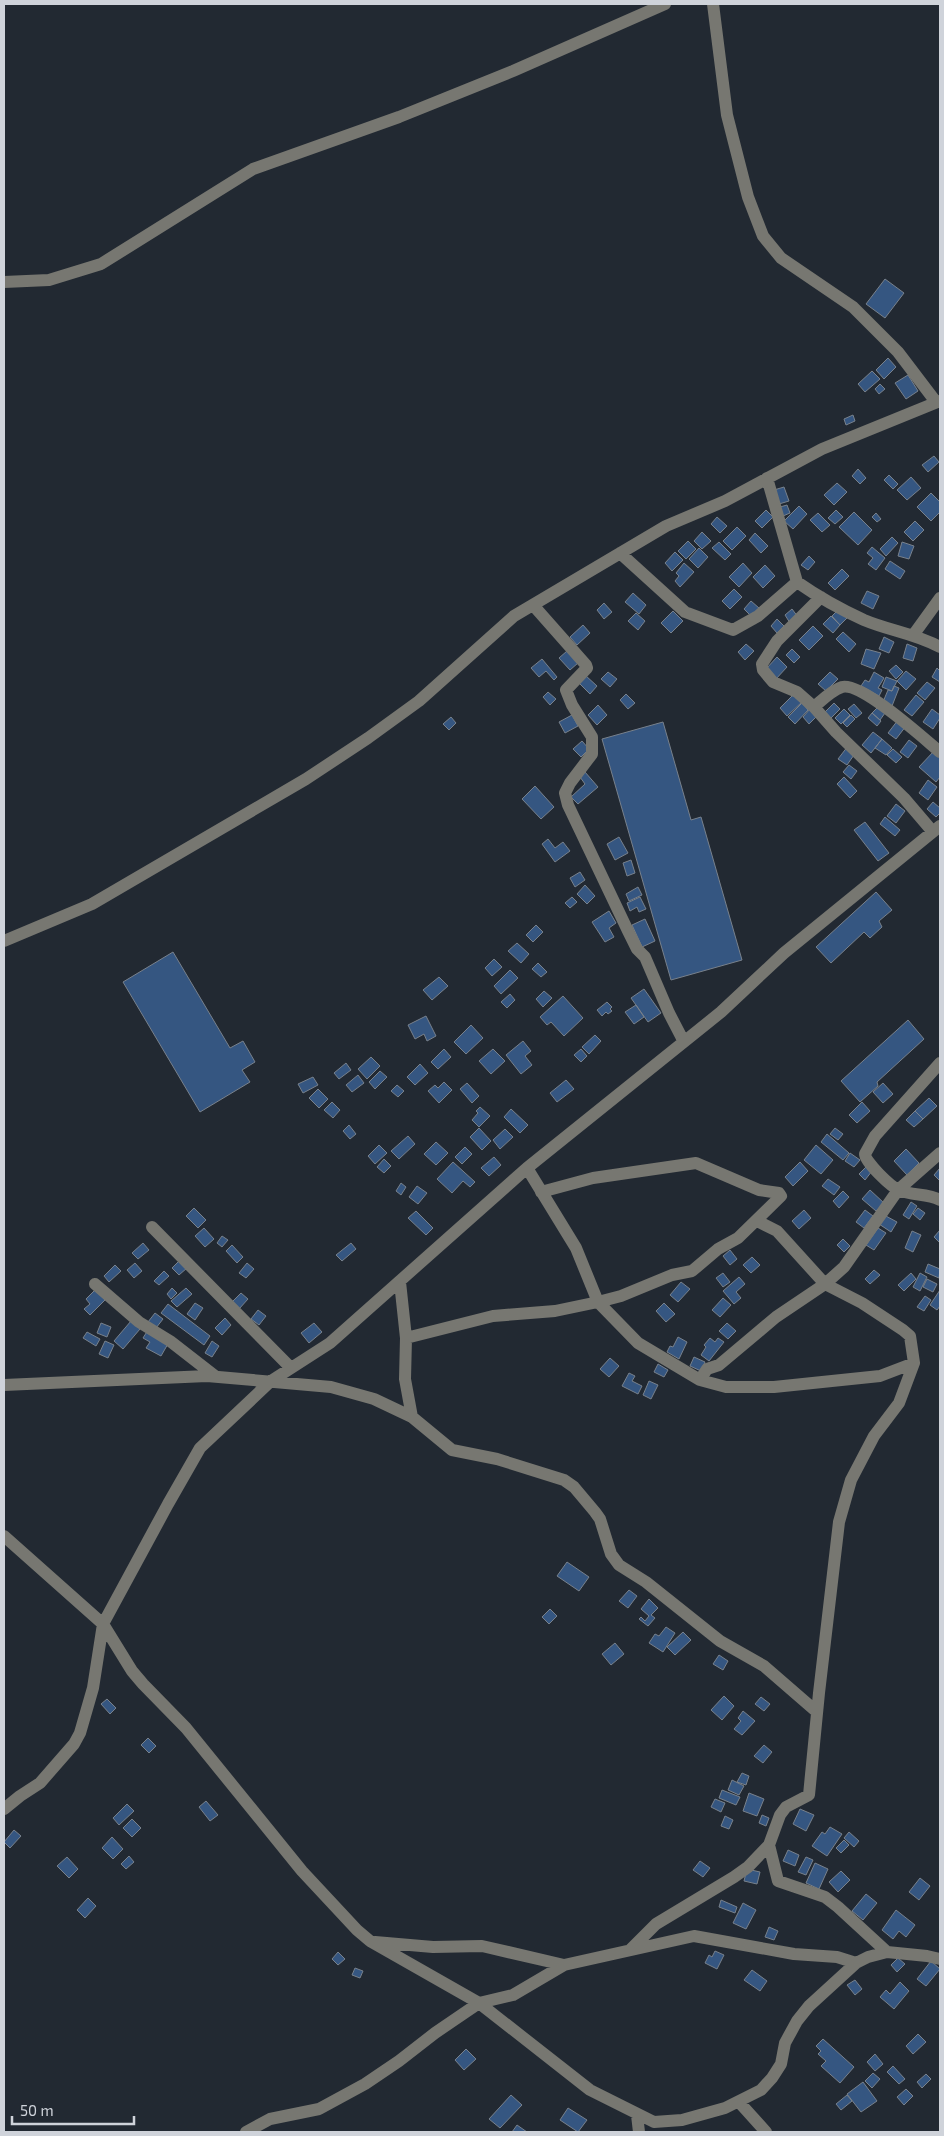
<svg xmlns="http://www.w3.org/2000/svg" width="944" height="2136" font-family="'Exo 2',sans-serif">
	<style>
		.building { fill: #355681; stroke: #78818c }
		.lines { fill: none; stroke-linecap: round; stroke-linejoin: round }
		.minor { stroke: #777771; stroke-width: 12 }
	</style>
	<rect width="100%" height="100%" fill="#222932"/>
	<!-- building -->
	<path class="building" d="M885,279L904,293L885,318L866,304Z
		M888,358L896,367L884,379L876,370Z
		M872,371L880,379L865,392L858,384Z
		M908,375L918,391L906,399L895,383Z
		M880,384L885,389L879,394L875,389Z
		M853,415L855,421L846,425L844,419Z
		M934,456L939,462L928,472L922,465Z
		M858,469L866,478L860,484L852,476Z
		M889,475L898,484L893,489L884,480Z
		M911,477L921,488L907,500L897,490Z
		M837,483L847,492L834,505L824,495Z
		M784,487L789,501L779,504L774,490Z
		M931,493L940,502V512L931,521L917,507Z
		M787,505L790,513L783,516L780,507Z
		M799,506L807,514L793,529L784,521Z
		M766,510L773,517L762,528L755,521Z
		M836,510L843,517L835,524L828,518Z
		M854,512L872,530L858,545L839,527Z
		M818,513L830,525L822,532L810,520Z
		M876,513L881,519L877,522L872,517Z
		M717,517L727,526L720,533L711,524Z
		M915,521L924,530L913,541L904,532Z
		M737,527L746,536L732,550L723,541Z
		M702,532L711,541L702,549L694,541Z
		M755,533L768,546L761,553L749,540Z
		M892,537L898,543L886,556L880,549Z
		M688,541L696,549L686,559L678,551Z
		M719,542L731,554L725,560L712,548Z
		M902,542L914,546L909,559L898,556Z
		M872,547L885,558L876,570L868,564L873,558L867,553Z
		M699,548L708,557L698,568L689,559Z
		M675,552L683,560L672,571L665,563Z
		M809,556L815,562L808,570L801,565Z
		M890,561L905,571L900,579L885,569Z
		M684,563L694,572L680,587L675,581L679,576L676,573Z
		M743,563L752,573L739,587L729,577Z
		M765,565L775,576L763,588L753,577Z
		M842,569L849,576L835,590L828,583Z
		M734,589L742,597L730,609L722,601Z
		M867,591L879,596L873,609L861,603Z
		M633,593L646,605L639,614L625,602Z
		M751,601L759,608L751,616L744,609Z
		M604,603L612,612L604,619L597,610Z
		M792,609L798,617L790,623L785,615Z
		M838,610L847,618L840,625L832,616Z
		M673,611L683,621L671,633L661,623Z
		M636,613L645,621L638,630L628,621Z
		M831,616L840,625L833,633L823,624Z
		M777,619L784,626L777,633L771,626Z
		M583,625L590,633L577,645L570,637Z
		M813,626L823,636L809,650L799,640Z
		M843,632L856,644L849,652L836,639Z
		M884,637L894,642L889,653L879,649Z
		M746,644L754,651L745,660L738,652Z
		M907,644L917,648L913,661L903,658Z
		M792,649L800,657L794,663L786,655Z
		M866,649L881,653L874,669L861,664Z
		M567,651L578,663L570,670L559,658Z
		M777,657L787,667L775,680L765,670Z
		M542,659L557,677L554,680L546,671L539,677L531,668Z
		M896,665L903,672L896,679L889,671Z
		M937,668L940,671V682L932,677Z
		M906,671L916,679L906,690L897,681Z
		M608,672L617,679L610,687L601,679Z
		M830,672L838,679L826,691L818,684Z
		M874,672L884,678L878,688L882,690L879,696L861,686L865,680L869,682Z
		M585,675L597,686L590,694L578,682Z
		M886,677L897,681L892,691L882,687Z
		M927,682L935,688L925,700L917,693Z
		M894,686L899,688L892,706L883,702L888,690L892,691Z
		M548,692L556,699L550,705L543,697Z
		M626,694L635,703L628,709L620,700Z
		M794,694L802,702L787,716L780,708Z
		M916,695L924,702L912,716L904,710Z
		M802,703L808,710L795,724L788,717Z
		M834,703L840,709L829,720L823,714Z
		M854,704L862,713L856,718L848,709Z
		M598,705L607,715L597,725L588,715Z
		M878,707L885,713L880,720L872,713Z
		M810,709L817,716L809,724L803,717Z
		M844,709L850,715L841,724L835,718Z
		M932,709L940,715V718L933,729L923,722Z
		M872,713L881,721L877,726L868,718Z
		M572,715L578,726L565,733L559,722Z
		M851,715L855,719L847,727L843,723Z
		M451,717L456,723L449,730L443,724Z
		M898,720L906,726L896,739L888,733Z
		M663,722L691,820L701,817L742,960L671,980L602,739Z
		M873,732L882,739L871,753L862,745Z
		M882,739L892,748L886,755L875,748Z
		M909,740L917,746L908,758L900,752Z
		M582,741L589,749L581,757L573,749Z
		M848,746L856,752L847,765L838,759Z
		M893,749L902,757L896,763L887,755Z
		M934,751L940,757V777L936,782L919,767Z
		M849,765L857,771L851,779L843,772Z
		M585,772L598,787L578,804L571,797L585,784L580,777Z
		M844,777L857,791L850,798L837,784Z
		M928,780L937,787L928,800L919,793Z
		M535,786L554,807L541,819L522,799Z
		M933,802L940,808V813L936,817L927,809Z
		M896,804L905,811L896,823L887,816Z
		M885,817L900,830L895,836L880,824Z
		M865,822L889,853L878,861L854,830Z
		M619,837L628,853L615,860L607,844Z
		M548,839L555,848L563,842L570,851L555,862L542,844Z
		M631,860L635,873L627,876L623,863Z
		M580,872L585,880L575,887L570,878Z
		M585,885L595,896L587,904L577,894Z
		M638,887L642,895L629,901L626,894Z
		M876,892L892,910L879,921L882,927L870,938L864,932L831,963L816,947Z
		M572,897L577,902L570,908L565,903Z
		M640,897L646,909L639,912L637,907L630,911L627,903Z
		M609,911L616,923L609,928L614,937L605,942L592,922Z
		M645,919L655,941L642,947L632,925Z
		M536,925L543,932L533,942L526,935Z
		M517,943L529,954L521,963L508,951Z
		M173,952L230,1048L243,1041L255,1062L242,1070L250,1082L200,1112L123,982Z
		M494,959L502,967L492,976L485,968Z
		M538,963L547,972L541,977L532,969Z
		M510,970L518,978L501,994L494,986Z
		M439,977L448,986L432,1000L423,990Z
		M644,989L661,1013L648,1022L631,998Z
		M544,991L552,998L543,1007L536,999Z
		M510,994L515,1000L507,1008L501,1002Z
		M563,996L583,1018L564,1036L551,1022L547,1025L540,1017Z
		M607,1002L612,1007L610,1009L612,1011L608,1014L606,1012L602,1016L597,1010Z
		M636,1005L644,1017L634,1024L625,1012Z
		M426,1016L436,1036L427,1041L424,1034L415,1039L408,1025Z
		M908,1020L924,1039L877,1082L878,1086L860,1102L841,1081Z
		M471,1025L483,1038L466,1054L454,1042Z
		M595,1035L601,1041L589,1054L582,1047Z
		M523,1041L531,1051L525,1056L532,1065L521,1074L506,1055Z
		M444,1049L451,1057L438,1069L431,1062Z
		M493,1049L505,1061L491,1074L479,1061Z
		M581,1049L587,1056L581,1062L574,1055Z
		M371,1057L380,1066L367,1079L358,1069Z
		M346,1063L351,1070L339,1079L334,1073Z
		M420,1064L428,1073L415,1085L407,1077Z
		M380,1071L387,1077L375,1089L369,1082Z
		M358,1075L364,1083L352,1092L346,1085Z
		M313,1077L318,1085L303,1093L298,1084Z
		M566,1080L574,1089L557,1102L550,1093Z
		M444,1082L452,1090L439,1103L428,1091L435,1085L438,1088Z
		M467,1083L479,1096L472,1103L460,1089Z
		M883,1083L893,1094L883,1103L873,1092Z
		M397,1085L404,1091L398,1097L391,1091Z
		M318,1089L328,1099L319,1108L309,1098Z
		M929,1098L937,1106L923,1119L915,1111Z
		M332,1102L340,1110L333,1118L324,1110Z
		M862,1102L870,1111L857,1123L849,1115Z
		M480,1107L490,1116L479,1127L472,1120L478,1113L476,1111Z
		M511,1109L528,1125L520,1133L504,1117Z
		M915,1111L923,1119L914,1127L906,1120Z
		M349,1125L356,1134L350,1139L343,1131Z
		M479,1128L491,1141L482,1150L470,1137Z
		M835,1128L843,1134L838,1140L830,1134Z
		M505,1129L513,1137L500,1149L493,1140Z
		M827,1134L849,1153L843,1160L821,1142Z
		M408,1136L415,1144L399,1159L391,1151Z
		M436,1142L448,1153L436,1165L424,1154Z
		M379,1145L387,1153L375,1164L368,1156Z
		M816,1145L833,1160L821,1174L804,1160Z
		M465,1147L472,1154L462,1164L455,1157Z
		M906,1149L919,1163L907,1175L894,1161Z
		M850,1153L860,1160L854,1167L845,1161Z
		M494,1157L501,1165L489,1176L481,1168Z
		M384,1159L391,1166L384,1173L377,1167Z
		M453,1162L475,1182L470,1187L463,1181L452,1193L437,1179Z
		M800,1162L808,1171L793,1186L785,1177Z
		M867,1166L872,1171L865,1180L859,1174Z
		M940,1168V1181L934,1175Z
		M828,1179L840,1187L834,1195L822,1186Z
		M401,1183L406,1187L401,1195L396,1191Z
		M417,1186L427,1193L418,1204L409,1197Z
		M870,1190L884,1203L876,1211L862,1199Z
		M843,1191L849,1197L839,1208L833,1201Z
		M911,1202L917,1206L909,1219L903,1215Z
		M194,1208L206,1220L198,1228L186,1216Z
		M918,1208L925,1213L920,1220L913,1214Z
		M804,1210L811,1218L799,1229L792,1221Z
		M865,1210L873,1216L864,1228L856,1222Z
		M416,1211L433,1228L426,1235L408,1218Z
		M884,1215L897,1222L891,1232L879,1224Z
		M204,1228L214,1239L205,1247L195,1236Z
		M878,1228L886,1233L874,1250L866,1245Z
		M940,1230V1243L934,1237Z
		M912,1231L921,1235L913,1252L905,1248Z
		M222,1236L228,1240L222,1247L217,1243Z
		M843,1239L850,1246L844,1252L837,1245Z
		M143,1243L149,1250L138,1259L132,1253Z
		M351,1243L356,1249L342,1261L336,1255Z
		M232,1245L243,1257L237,1263L226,1251Z
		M730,1250L737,1259L730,1265L723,1256Z
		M752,1257L760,1265L751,1273L743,1265Z
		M180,1260L187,1268L179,1275L172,1268Z
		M135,1263L142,1271L134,1278L127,1270Z
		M247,1263L254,1269L246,1278L239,1273Z
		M928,1264L940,1269L939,1278L925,1272Z
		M115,1265L121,1271L109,1282L104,1276Z
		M874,1270L880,1275L870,1284L865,1279Z
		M164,1271L169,1276L159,1285L154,1281Z
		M723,1273L730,1282L723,1287L716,1278Z
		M911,1273L916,1279L904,1291L898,1285Z
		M920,1273L927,1277L920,1291L913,1287Z
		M739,1277L745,1284L736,1292L741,1298L734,1304L723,1291Z
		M927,1279L937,1284L933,1292L923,1287Z
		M681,1282L690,1289L678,1302L670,1295Z
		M172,1288L177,1293L171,1299L167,1294Z
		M186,1288L192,1294L177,1307L171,1301Z
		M95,1290L105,1300L90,1315L84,1309L90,1304L86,1299Z
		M940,1290V1306L937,1310L930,1305Z
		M241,1293L248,1299L239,1309L232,1302Z
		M925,1296L931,1300L924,1311L917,1307Z
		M723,1298L731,1305L720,1317L712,1310Z
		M195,1303L203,1308L195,1320L187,1314Z
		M664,1303L675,1314L666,1322L656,1311Z
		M168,1304L210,1336L204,1345L161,1313Z
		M258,1310L266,1316L259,1325L251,1319Z
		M155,1313L163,1319L156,1328L148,1322Z
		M225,1318L231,1325L222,1335L215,1328Z
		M131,1321L140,1329L123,1349L114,1341Z
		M101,1323L111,1327L107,1337L97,1333Z
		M314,1323L322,1332L309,1343L301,1333Z
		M727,1323L736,1331L728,1339L719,1331Z
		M148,1330L169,1342L161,1356L146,1348L150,1342L143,1338Z
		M87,1332L100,1339L96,1346L83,1338Z
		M678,1337L687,1342L679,1359L667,1352L670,1346L673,1347Z
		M710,1338L715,1342L718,1338L724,1342L709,1361L701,1355L706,1347L704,1345Z
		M105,1341L114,1345L108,1358L99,1354Z
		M212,1341L219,1346L212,1357L205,1353Z
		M694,1357L705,1362L701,1371L690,1366Z
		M610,1358L619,1366L609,1377L600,1369Z
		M658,1364L668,1370L664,1377L654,1372Z
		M629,1373L635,1376L632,1381L642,1386L638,1394L622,1386Z
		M649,1381L658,1385L651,1399L643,1395Z
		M567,1562L589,1577L579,1591L557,1576Z
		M629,1590L637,1596L628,1608L619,1601Z
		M649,1599L658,1608L651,1615L655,1618L648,1626L639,1619L641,1617L645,1621L649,1616L641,1609Z
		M550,1609L557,1616L549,1624L542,1617Z
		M666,1627L675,1633L663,1652L649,1643L655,1634L659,1636Z
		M683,1632L691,1640L675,1655L667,1647Z
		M615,1643L624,1654L611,1665L602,1654Z
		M719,1655L728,1661L723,1670L713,1664Z
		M724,1696L734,1706L722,1720L711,1710Z
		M761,1697L770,1704L764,1711L755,1704Z
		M107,1699L116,1708L110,1714L101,1704Z
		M743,1711L755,1721L742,1735L734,1729L741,1721L738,1718Z
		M148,1738L156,1746L149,1753L141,1745Z
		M764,1745L772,1752L763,1763L754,1756Z
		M742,1773L749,1776L746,1785L737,1782Z
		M732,1780L744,1786L739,1795L728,1790Z
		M722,1790L740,1797L736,1805L719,1798Z
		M749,1793L764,1799L757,1816L743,1811Z
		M715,1799L725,1803L721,1812L711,1807Z
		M206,1801L218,1815L210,1821L199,1807Z
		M127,1804L134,1811L119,1825L113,1818Z
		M800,1809L814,1815L806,1831L793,1824Z
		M762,1815L769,1818L766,1826L759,1823Z
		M725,1816L733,1820L729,1829L721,1826Z
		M132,1819L141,1828L132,1837L123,1828Z
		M830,1827L842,1834L827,1856L812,1846L822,1832L825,1834Z
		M14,1830L21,1836L10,1848L4,1842Z
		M849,1832L859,1841L854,1847L844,1838Z
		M112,1837L123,1849L113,1859L102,1848Z
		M844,1840L849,1845L841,1853L836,1848Z
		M788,1850L799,1855L795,1866L783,1861Z
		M129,1856L134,1862L126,1869L121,1864Z
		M67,1857L78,1869L69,1878L57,1866Z
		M806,1857L813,1860L806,1875L798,1872Z
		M700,1861L710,1868L703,1877L693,1870Z
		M815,1863L828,1869L819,1889L806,1883Z
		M747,1869L760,1872L757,1884L744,1881Z
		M841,1871L850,1880L838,1892L829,1882Z
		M920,1878L930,1886L919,1900L909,1892Z
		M866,1894L877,1903L863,1920L852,1911Z
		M88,1898L96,1906L85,1918L77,1910Z
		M721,1900L737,1907L735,1913L719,1907Z
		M743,1903L756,1910L746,1929L733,1923Z
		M896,1910L915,1925L906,1937L899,1931L893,1939L882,1930Z
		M769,1927L778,1931L774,1940L765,1937Z
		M715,1951L724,1955L717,1969L705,1963L709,1955L712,1957Z
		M338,1952L345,1959L338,1965L332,1959Z
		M898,1958L905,1964L897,1972L891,1965Z
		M931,1961L940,1969L926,1986L917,1979Z
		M355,1968L363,1971L360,1978L352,1975Z
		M752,1970L767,1981L760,1991L744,1980Z
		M855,1980L862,1989L855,1995L847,1985Z
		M900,1982L909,1991L894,2009L880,1997L886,1990L890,1994Z
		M918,2034L926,2042L913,2054L906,2046Z
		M823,2039L854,2067L840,2083L821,2066L826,2061L818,2054L821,2051L816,2046Z
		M466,2049L476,2059L464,2070L455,2060Z
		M875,2054L883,2064L875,2071L867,2062Z
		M893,2066L905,2079L899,2084L887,2072Z
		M873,2073L880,2079L872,2088L865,2081Z
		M926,2074L931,2079L922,2088L917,2082Z
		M863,2082L877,2101L861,2112L847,2094Z
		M906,2089L913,2096L904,2105L897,2097Z
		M511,2095L522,2105L500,2128L489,2119Z
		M847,2095L852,2101L841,2110L836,2104Z
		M568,2108L587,2120L578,2132L560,2120Z
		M517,2125L527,2132H512Z"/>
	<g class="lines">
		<!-- minor -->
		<path class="minor" d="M713,4L727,115L748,197L763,236L781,258L853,307L898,352L936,402
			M4,282L49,280L101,264L253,169L399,117L513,71L665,4
			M767,478L797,582C817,596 842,610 864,620C890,631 914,633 940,647
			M620,553L685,612L733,630L758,616L797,582
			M821,597L777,641L762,664L763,670L773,682L797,692L814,707L836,732L904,798L933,832
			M533,605L586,665L587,668L566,690L572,705L592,737V754L570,783L565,793L568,805L628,931L637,949L645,957L669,1013L684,1042
			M914,634L940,598
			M814,707C822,700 832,690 842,687C862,682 923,738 940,752
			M4,941L92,904L306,779L368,738L419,701L514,616L666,526L725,501L822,449L940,401
			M940,1063L875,1136L865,1154C865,1162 891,1187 899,1190C912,1196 927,1193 940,1200
			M527,1168L576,1248L598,1302L638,1343L700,1380L726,1387H774L880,1376L914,1363
			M152,1227L290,1367
			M400,1282L406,1338L405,1379L412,1417
			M95,1284L139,1322L170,1341L215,1376
			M406,1338L493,1316L555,1311L598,1302L621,1296L672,1275L692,1271L718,1249L738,1238L781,1196L779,1193L759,1190L696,1163L593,1178L541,1192
			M700,1380L707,1369L719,1365L776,1317L825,1284L844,1267L898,1190L940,1153
			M4,1385L207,1376L331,1387L374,1399L412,1417L452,1450L497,1459L564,1480L574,1487L595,1512L600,1519L611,1554L619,1565L646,1582L720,1641L764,1666L817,1712
			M4,1536L103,1624L132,1671L143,1684L186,1728L302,1871L357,1930L370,1941L479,2003L590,2090L654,2122L682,2120L725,2108L761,2090L772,2078L781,2064L785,2043L797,2021L809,2006L856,1963L868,1957L887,1952L927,1956L940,1959
			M4,1809L20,1796L40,1783L74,1744L80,1733L93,1688L103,1624L168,1504L200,1448L271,1381L330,1343L527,1168L721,1012L784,953L940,826
			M769,1845L778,1881L825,1897L838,1907L887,1952
			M375,1942L433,1947L482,1946L564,1965
			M630,1950L656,1924L734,1877L748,1867L769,1845L780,1815L786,1807L809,1795L819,1693L839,1522L851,1480L874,1436L899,1403L914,1363L910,1336L903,1330L862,1303L825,1284L777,1231L757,1221
			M739,2102L766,2132
			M637,2115L639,2132
			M246,2132L270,2119L319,2109L365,2084L399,2061L435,2033L479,2003L513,1995L564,1965L694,1936L794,1954L837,1957L856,1963"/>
	</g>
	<!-- border -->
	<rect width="944" height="2136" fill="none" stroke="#cfd3da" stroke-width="10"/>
	<!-- scale -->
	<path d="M12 2116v8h122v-8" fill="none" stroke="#cfd3da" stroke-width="2.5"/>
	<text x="20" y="2116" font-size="15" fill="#cfd3da" stroke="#222932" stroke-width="4" paint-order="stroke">50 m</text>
</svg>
